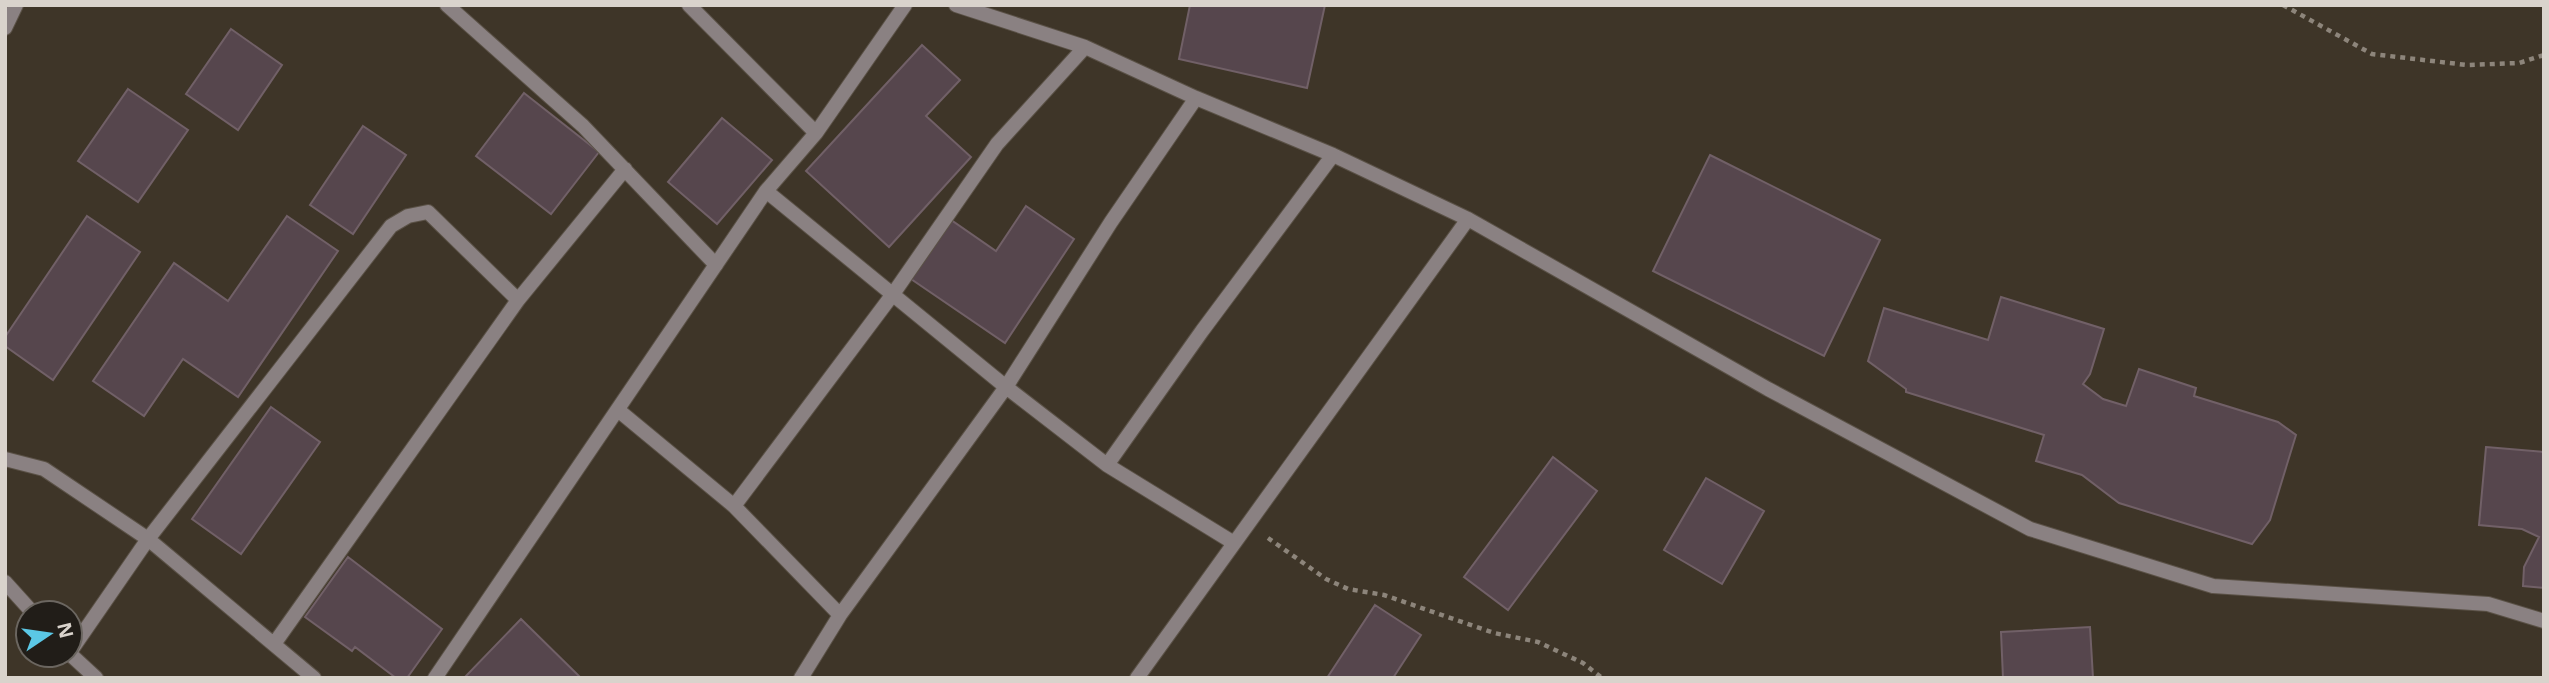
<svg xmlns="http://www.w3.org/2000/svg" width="2549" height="683" font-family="'Open Sans',sans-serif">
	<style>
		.building { fill: #56464d; stroke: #716067; stroke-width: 2 }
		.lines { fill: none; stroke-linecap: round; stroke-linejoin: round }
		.minor-casing { stroke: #5a5146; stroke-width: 16 }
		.path { stroke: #8d857b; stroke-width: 4.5; stroke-dasharray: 5 5; stroke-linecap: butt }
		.minor { stroke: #8a8182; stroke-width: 14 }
	</style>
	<rect width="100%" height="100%" fill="#3e3528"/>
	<!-- building -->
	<path class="building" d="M1190,5H1325L1307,88L1179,59Z
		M231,29L282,65L238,130L186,94Z
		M922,45L960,80L926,116L971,157L889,247L806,171Z
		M128,89L188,130L138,202L78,161Z
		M524,93L599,152L551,214L476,156Z
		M722,118L772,160L717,224L668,182Z
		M363,126L406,155L353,234L310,205Z
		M1710,155L1880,240L1824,356L1653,271Z
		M1026,206L1074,239L1005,343L911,279L951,220L996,251Z
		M87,216L140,252L53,380L5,346V337Z
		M287,216L338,251L238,397L183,359L144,416L93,381L174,263L228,301Z
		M2001,297L2104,329L2090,374L2083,384L2103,399L2126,406L2139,369L2196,388L2194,396L2278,422L2296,435L2270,520L2252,544L2119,503L2082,475L2036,461L2044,435L1906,392V389L1868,361L1884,308L1988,340Z
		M271,407L320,442L241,554L192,519Z
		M2486,447L2544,452V588L2523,586L2524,567L2539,537L2522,529L2479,525Z
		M1553,457L1597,491L1508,610L1464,577Z
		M1706,478L1764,511L1722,584L1664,550Z
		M348,557L442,629L407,678H396L355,647L352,651L305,617Z
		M1375,605L1421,635L1393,678H1327Z
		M521,619L581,678H464Z
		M2090,627L2093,678H2003L2001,632Z"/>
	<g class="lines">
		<defs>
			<path id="minor" d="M447,5L583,126L716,265
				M689,5L816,133
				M956,5L1085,47L1196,98L1333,155L1468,219L1768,389L2030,529L2213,586L2488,604L2544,621
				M5,28L16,5
				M766,191L1006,387L1107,465L1234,543
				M618,410L734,506L840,615
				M5,459L44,469L148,539L314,678
				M1107,465L1202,331L1333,155
				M734,506L893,294L997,144L1085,47
				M5,582L33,613
				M274,644L518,300L625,169
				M70,652L148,539L391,226L408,216L428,212L518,300
				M70,654L96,678
				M435,678L766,191L816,133L905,5
				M801,678L840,615L1006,387L1111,222L1196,98
				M1137,678L1468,219"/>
		</defs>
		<!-- minor casing -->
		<use href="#minor" class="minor-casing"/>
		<!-- path -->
		<path class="path" d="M2283,5L2372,54L2467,65L2519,63L2544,55
			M1268,538L1326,579L1348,589L1384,595L1494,633L1538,642L1583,663L1602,678"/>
		<!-- minor -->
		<use href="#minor" class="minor"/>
	</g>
	<!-- border -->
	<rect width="2549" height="683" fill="none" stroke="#d9d3cc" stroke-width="14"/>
	<!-- north arrow -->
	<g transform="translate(49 634) rotate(77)"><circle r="33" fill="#211d18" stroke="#6b6660" stroke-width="2"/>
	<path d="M0-5L12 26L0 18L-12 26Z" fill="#5bc8e6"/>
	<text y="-10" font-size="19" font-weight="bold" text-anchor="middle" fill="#d9d3cc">N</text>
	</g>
</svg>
